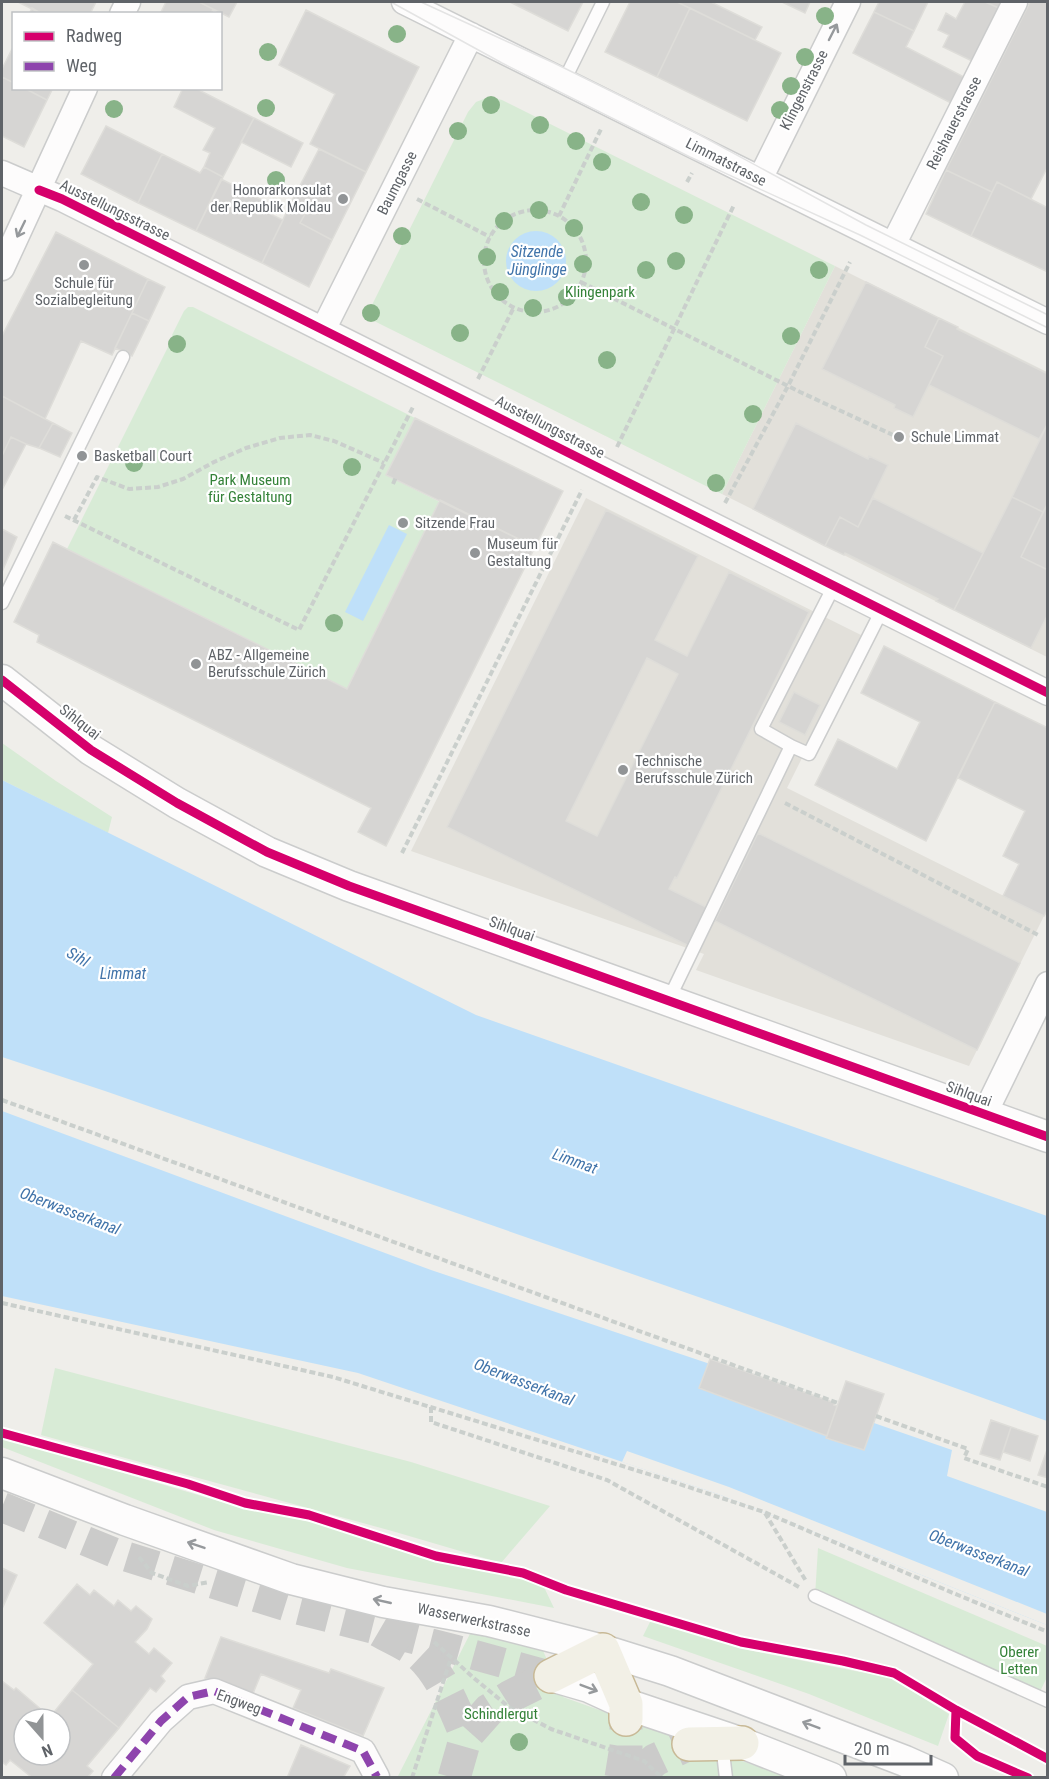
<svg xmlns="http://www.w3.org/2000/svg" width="1049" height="1779" font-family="'Roboto Condensed',sans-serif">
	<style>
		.education { fill: #e2e0da }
		.green { fill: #d8ebd6 }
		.water { fill: #bfe0f9 }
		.pier { fill: #efeeea }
		.building { fill: #d6d5d3; stroke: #deddd9; stroke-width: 1.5; fill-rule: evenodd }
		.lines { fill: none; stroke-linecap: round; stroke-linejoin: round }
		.tertiary-tunnel { stroke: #cbcbca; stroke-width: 30; stroke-dasharray: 30 15; stroke-linecap: butt }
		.trunk-tunnel { stroke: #cbcbca; stroke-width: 33; stroke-dasharray: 33 16; stroke-linecap: butt }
		.service-casing { stroke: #cbcccc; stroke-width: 15 }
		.minor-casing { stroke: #cbcccc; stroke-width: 27 }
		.tertiary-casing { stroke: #cbcccc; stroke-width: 33 }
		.trunk-casing { stroke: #c8b996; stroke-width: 36 }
		.path { stroke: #cacfcc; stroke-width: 4; stroke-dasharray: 6 3; stroke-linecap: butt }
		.service { stroke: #fdfcfc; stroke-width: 12 }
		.minor { stroke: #fdfcfc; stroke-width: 24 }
		.tertiary { stroke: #fdfcfc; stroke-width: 30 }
		.trunk { stroke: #f2f0e6; stroke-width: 33 }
		.tram { stroke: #e4e4e4; stroke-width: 1.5 }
		.quiet { stroke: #8e44ad; stroke-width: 8; stroke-dasharray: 15 8; stroke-linecap: butt }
		.cycleway-casing { stroke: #fff; stroke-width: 13 }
		.cycleway { stroke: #d6006c; stroke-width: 9 }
		.tree { fill: #88b388 }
		.oneway { stroke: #96999c }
		.poi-dot { fill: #919496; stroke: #fff; stroke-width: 2 }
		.labels { text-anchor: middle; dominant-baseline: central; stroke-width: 4.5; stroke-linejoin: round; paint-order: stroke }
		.street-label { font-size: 15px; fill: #5f6368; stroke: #fff }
		.poi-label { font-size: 15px; fill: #5f6368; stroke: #fff; text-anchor: start }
		.park-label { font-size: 15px; fill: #348238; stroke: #fff }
		.water-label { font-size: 16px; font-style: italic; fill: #4174aa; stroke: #fff }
	</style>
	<rect width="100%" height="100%" fill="#efeeea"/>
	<!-- education -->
	<path class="education" d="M835,266L1047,372V657L722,494Z
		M586,498L863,636L787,788L1044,916L969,1066L696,970L704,954L411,851Z"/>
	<!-- green -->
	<path class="green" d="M489,97L502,100L835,266L722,494L366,317L468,112L476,102Z
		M188,307H193L415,418L386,475L440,502L347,689L67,549L173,337L172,335L184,311Z
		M2,743L56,781L112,817L108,833L2,780Z
		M55,1368L411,1462L550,1506L501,1563L392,1531L41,1435Z
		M2,1437L242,1508L326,1525L421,1558L524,1577L543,1585L554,1608L347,1568L214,1530L2,1447Z
		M818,1548L1047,1646V1677L1038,1696L815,1596Z
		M478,1618L535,1632L563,1697L787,1777L397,1778Z
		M651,1620L743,1649L891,1678L949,1714L938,1746L809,1694L643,1636Z"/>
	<!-- water -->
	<path class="water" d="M506 261a30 30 0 1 1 60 0a30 30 0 1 1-60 0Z
		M389,525L407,534L363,621L345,612Z
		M2,780L476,1015L1047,1216V1421L782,1326L105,1091L2,1057Z
		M2,1111L431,1270L719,1367L825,1432L871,1422L952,1450L947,1476L1047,1512V1625L718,1494L358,1373L2,1296Z"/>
	<!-- pier -->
	<path class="pier" d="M627,1451L729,1487L1047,1614V1625L718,1494L622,1462Z"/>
	<!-- building -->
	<path class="building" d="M18,2H96L90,14H42Z
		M166,2H199L213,9L211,14H160Z
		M199,2H237L229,17Z
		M510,2H583L568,31Z
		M630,2H677L690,8L657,77L605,52Z
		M677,2H711L762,27L755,40Z
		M782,2H810L805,13Z
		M879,2H928L914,31L874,12Z
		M965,2H985L999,8L972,61L943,47L949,35L938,30L946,13L956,19Z
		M985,2H1002L999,8Z
		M1030,2H1048V166L1031,199L997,182L992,192L946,170Z
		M32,8L42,14H29Z
		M690,8L781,53L747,121L657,77Z
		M306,10L419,67L366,172L310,144L335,94L279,65Z
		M874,12L914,31L906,47L964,77L951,103L853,53Z
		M14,45V83L2,77V69Z
		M2,77L14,83V88H24L47,100L24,147L2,136Z
		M24,88H53L47,100Z
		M183,88H195L254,118L223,177L204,167L210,153L203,150L215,128L174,107Z
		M254,118L303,143L291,167L241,142Z
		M106,126L162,154L138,203L81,174Z
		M319,149L366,172L332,240L300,223L308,209L292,201Z
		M162,154L200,173L204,167L223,177L196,231L138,203Z
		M946,170L992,192L971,236L926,214Z
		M221,179L272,205L268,213L283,220L262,263L196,231Z
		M997,182L1048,208V272L971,236Z
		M292,201L308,209L300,223L332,240L309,287L262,263Z
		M56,232L148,279L112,355L81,341L45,419L2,396V336Z
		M148,279L165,287L149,321L132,313Z
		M866,282L939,318L925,347L943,356L913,417L894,408L895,405L822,369Z
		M132,313L149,321L132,356L115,348Z
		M939,318L958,327L957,329L1048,374V423L1039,439L929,385L943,356L925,347Z
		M2,396L53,423L39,448L26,444L11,437L2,456Z
		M415,418L563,491L535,547L386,475Z
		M53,423L72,433L60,457L39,448Z
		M796,423L868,459L869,456L888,465L858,527L840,517L825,546L753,509Z
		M1048,423V503L1043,512L1012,497Z
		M11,437L26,444L2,490V456Z
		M1012,497L1043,512L1021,557L1048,570V614L1031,648L954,610Z
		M873,498L983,553L954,610L936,601L938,599L845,553L844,555L825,546L840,517L858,527Z
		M440,500L535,547L386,846L358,832L371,808L37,642L39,635L14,622L53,542L347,689Z
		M1048,503V570L1021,557Z
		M606,510L698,556L655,640L687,656L729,572L809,612L677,878L675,877L669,889L710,909L691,947L447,827ZM647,658L678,674L597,836L566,821Z
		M2,529L17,537L2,572Z
		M884,646L995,702L926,841L815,785L838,739L897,769L920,722L861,693Z
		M794,692L820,705L805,735L779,722Z
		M995,702L1048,728V909L1044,916L1003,896L1019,864L1003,856L1025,811L958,778Z
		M758,833L1020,963L977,1050L715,921Z
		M710,1359L835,1403L834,1405L837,1406L827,1436L699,1388Z
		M846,1381L884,1394L864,1450L826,1438Z
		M991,1420L1011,1427L1000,1460L980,1454Z
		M1011,1427L1038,1436L1030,1461L1003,1452Z
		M1048,1447V1478L1038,1475Z
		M2,1568L17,1575L2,1609Z
		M77,1584L90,1595L94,1590L114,1606L118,1600L131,1611L136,1606L152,1619L147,1629L135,1642L149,1654L154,1648L172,1663L161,1676L165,1681L156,1692L150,1688L119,1728L72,1690L93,1664L44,1623Z
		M221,1637L329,1673L331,1669L384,1688L363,1736L293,1708L301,1690L261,1674L252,1696L205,1678Z
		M2,1681L14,1690L16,1688L50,1717L72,1690L119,1728L87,1766L93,1771L87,1778H29L30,1776L10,1760L6,1765L2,1762ZM24,1719H60V1755H24Z
		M301,1745L350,1766L343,1778H287Z"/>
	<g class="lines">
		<!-- tertiary-tunnel -->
		<path class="tertiary-tunnel" d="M2,1507L115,1553L288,1607L453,1649L551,1676"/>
		<!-- trunk-tunnel -->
		<path class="trunk-tunnel" d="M379,1631C391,1638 410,1646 420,1655C441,1674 455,1709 466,1736
			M454,1778L466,1736L489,1710L511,1696L551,1676
			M621,1778L626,1747V1719
			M636,1778L655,1760L689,1744"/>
		<defs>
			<path id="service" d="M564,81L603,2
				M2,603L123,357
				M791,746L761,729L834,586
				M668,1001L791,746L809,754L882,610
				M815,1596L1048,1701
				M722,1744L726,1778"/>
			<path id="minor" d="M404,2L1048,322
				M122,14L128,2
				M2,173L62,199L1048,693
				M760,179L848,2
				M893,245L1015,2
				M2,268L85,88
				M323,330L471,35
				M984,1115L1048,984
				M114,1778L161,1721L188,1697L214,1691L363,1751L377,1777"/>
			<path id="tertiary" d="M2,680L91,750L177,803L267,852L349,886L1048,1137
				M2,1473L125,1520L291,1579L383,1602L489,1621L603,1650L670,1671L905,1761L943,1778
				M551,1676L589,1687L626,1704L742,1743L831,1778"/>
			<path id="trunk" d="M551,1676L603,1650L626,1704V1719
				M689,1744L742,1743"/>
		</defs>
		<!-- service casing -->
		<use href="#service" class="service-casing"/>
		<!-- minor casing -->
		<use href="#minor" class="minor-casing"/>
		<!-- tertiary casing -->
		<use href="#tertiary" class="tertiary-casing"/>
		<!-- trunk casing -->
		<use href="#trunk" class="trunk-casing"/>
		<!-- path -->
		<path class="path" d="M687,182L692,173
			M417,199L490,237
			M484 261a51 51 0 1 1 102 0a51 51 0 1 1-102 0Z
			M559,216L602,127
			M581,282L800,392L893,435
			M478,379L514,307
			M617,447L734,205
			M393,484L396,477
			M725,503L788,386L850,262
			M65,516L299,630L413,407
			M74,520L97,477L129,489L158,487L183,479L214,462L246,448L280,438L310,435L334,441L384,463
			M785,803L1040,936
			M402,853L582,490
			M2,1100L838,1403
			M2,1303L333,1377L658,1477L764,1512L953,1593L1048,1632
			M431,1407V1422L607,1480L799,1587
			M876,1416L968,1449L964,1458L1048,1487
			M765,1513L806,1581
			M139,1557L152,1573L188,1586L209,1582
			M434,1642L475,1679L509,1707L551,1729L644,1761L662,1778
			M412,1778L451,1658"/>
		<!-- service -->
		<use href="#service" class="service"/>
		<!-- minor -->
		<use href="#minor" class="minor"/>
		<!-- tertiary -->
		<use href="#tertiary" class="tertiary"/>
		<!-- trunk -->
		<use href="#trunk" class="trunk"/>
		<!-- tram -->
		<path class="tram" d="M391,2L502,63L690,157L860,235L1048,328
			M421,2L554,63L698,134L866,225L1048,315"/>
		<!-- quiet -->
		<path class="quiet" d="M114,1778L161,1721L188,1697L214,1691L363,1751L377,1777"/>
		<defs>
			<path id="cycleway" d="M39,190L62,199L1048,693
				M2,680L91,750L177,803L267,852L349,886L1048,1137
				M2,1433L188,1484L245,1503L309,1515L436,1556L523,1573L566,1590L741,1642L843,1661L894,1673L956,1710L1048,1759
				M956,1710L955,1738L977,1756L1028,1778"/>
		</defs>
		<!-- cycleway casing -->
		<use href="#cycleway" class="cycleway-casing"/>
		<!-- cycleway -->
		<use href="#cycleway" class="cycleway"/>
	</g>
	<!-- trees -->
	<g class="tree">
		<circle cx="825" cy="16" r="9"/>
		<circle cx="397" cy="34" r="9"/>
		<circle cx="268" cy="52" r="9"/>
		<circle cx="805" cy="57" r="9"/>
		<circle cx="791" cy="86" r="9"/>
		<circle cx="491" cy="105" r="9"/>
		<circle cx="266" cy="108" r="9"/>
		<circle cx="114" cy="109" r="9"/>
		<circle cx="780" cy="110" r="9"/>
		<circle cx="540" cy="125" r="9"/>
		<circle cx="458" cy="131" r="9"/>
		<circle cx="576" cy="141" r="9"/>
		<circle cx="602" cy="162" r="9"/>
		<circle cx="276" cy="180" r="9"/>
		<circle cx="641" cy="202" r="9"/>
		<circle cx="539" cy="210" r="9"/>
		<circle cx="684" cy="215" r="9"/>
		<circle cx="504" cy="221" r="9"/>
		<circle cx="574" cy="228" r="9"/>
		<circle cx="402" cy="236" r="9"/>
		<circle cx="487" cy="257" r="9"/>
		<circle cx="676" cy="261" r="9"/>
		<circle cx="583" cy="264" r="9"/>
		<circle cx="646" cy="270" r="9"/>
		<circle cx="819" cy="270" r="9"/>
		<circle cx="500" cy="292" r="9"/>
		<circle cx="567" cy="297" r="9"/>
		<circle cx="533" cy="308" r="9"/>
		<circle cx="371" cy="313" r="9"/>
		<circle cx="460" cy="333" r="9"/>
		<circle cx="791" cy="336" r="9"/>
		<circle cx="177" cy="344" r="9"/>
		<circle cx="607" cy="360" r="9"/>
		<circle cx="753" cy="414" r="9"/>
		<circle cx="134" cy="463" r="9"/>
		<circle cx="352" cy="467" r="9"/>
		<circle cx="716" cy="483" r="9"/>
		<circle cx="334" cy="623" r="9"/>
		<circle cx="519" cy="1742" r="9"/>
	</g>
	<!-- one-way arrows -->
	<defs><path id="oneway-shaft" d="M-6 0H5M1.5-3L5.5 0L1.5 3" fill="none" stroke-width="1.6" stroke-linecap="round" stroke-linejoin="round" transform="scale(1.5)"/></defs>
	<g class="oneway">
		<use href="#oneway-shaft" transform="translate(833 32) rotate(-63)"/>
		<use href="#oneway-shaft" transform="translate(21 229) rotate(116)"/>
		<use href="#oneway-shaft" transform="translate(196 1545) rotate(-161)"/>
		<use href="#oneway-shaft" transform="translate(382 1601) rotate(-167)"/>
		<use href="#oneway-shaft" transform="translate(589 1688) rotate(21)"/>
		<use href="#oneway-shaft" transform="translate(811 1725) rotate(-159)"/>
	</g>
	<!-- markers -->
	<g class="poi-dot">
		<circle cx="343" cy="199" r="6"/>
		<circle cx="84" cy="265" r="6"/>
		<circle cx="899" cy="437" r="6"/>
		<circle cx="82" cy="456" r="6"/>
		<circle cx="403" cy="523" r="6"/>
		<circle cx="475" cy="553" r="6"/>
		<circle cx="196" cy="664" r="6"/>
		<circle cx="623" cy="770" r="6"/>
	</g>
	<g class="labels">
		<!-- street labels -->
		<g class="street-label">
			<text transform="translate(804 90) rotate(-63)">Klingenstrasse</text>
			<text transform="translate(954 123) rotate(-63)">Reishauerstrasse</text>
			<text transform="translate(726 162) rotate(27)">Limmatstrasse</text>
			<text transform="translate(397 183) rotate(-63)">Baumgasse</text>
			<text transform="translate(115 210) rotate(26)">Ausstellungsstrasse</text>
			<text transform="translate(550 427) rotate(27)">Ausstellungsstrasse</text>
			<text transform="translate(80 722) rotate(38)">Sihlquai</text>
			<text transform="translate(512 929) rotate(20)">Sihlquai</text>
			<text transform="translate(969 1094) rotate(20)">Sihlquai</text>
			<text transform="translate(474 1620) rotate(12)">Wasserwerkstrasse</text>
			<text transform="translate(239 1702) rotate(20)">Engweg</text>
		</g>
		<!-- poi labels -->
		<g class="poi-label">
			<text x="331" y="190" text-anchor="end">Honorarkonsulat<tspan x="331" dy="17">der Republik Moldau</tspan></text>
			<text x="84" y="283" text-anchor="middle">Schule für<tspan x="84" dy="17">Sozialbegleitung</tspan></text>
			<text x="911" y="437">Schule Limmat</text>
			<text x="94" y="456">Basketball Court</text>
			<text x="415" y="523">Sitzende Frau</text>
			<text x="487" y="544">Museum für<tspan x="487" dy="17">Gestaltung</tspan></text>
			<text x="208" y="655">ABZ - Allgemeine<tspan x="208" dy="17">Berufsschule Zürich</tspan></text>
			<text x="635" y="761">Technische<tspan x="635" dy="17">Berufsschule Zürich</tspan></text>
		</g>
		<!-- park labels -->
		<g class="park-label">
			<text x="600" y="292">Klingenpark</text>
			<text x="250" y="480">Park Museum<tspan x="250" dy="17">für Gestaltung</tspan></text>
			<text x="1019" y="1652">Oberer<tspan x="1019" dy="17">Letten</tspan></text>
			<text x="501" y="1714">Schindlergut</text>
		</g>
		<!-- water labels -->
		<g class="water-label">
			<text x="537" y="251">Sitzende<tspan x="537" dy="18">Jünglinge</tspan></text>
			<text transform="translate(78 957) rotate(30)">Sihl</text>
			<text x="123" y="973">Limmat</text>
			<text transform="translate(575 1161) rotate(20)">Limmat</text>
			<text transform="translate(70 1211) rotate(21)">Oberwasserkanal</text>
			<text transform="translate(524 1382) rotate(21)">Oberwasserkanal</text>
			<text transform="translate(979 1553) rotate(21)">Oberwasserkanal</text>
		</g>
	</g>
	<!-- border -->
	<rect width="1049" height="1779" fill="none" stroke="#5f6368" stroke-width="6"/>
	<!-- legend -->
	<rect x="12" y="12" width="210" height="78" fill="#ffffff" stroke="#bfc1c3" stroke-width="1.5"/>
	<rect x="24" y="32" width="30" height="9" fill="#d6006c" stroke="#bfc1c3" stroke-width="1.5"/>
	<text x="66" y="42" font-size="18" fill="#5f6368">Radweg</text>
	<rect x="24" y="62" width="30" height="9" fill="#8e44ad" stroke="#bfc1c3" stroke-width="1.5"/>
	<text x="66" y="72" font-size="18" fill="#5f6368">Weg</text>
	<!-- north arrow -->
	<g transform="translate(42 1737) rotate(159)"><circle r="28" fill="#ffffff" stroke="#bfc1c3" stroke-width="1.5"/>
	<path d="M0-4.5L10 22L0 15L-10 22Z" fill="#919496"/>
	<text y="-9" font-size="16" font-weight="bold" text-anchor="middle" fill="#5f6368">N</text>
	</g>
	<!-- scale -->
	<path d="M845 1755v9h86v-9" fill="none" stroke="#5f6368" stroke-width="3"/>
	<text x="854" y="1755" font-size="18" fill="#5f6368" stroke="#ffffff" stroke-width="4.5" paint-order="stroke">20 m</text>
</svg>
